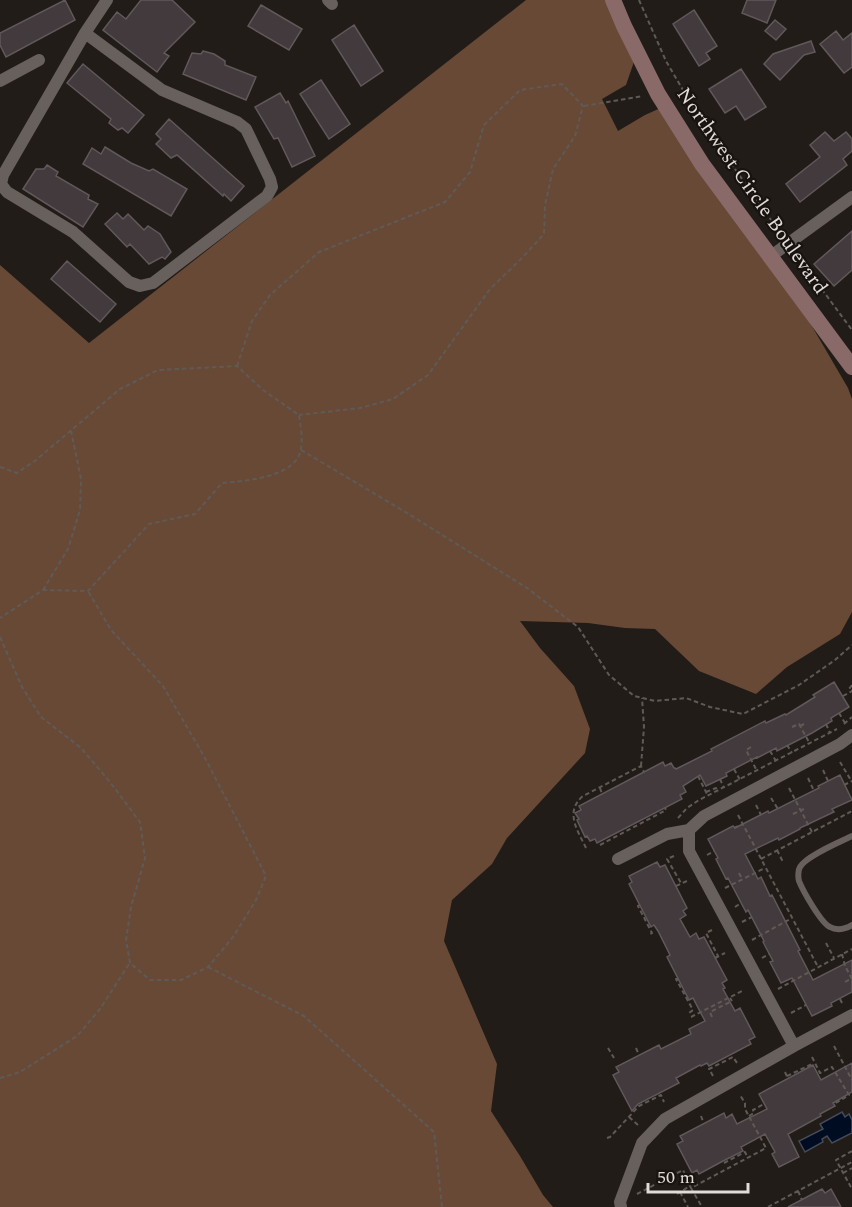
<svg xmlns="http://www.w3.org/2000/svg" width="852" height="1207" font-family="Spectral,serif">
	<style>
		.forest { fill: #674936 }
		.water { fill: #000c21; stroke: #444a58; stroke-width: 1.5 }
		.building { fill: #423a3d; stroke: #60585b; stroke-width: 1.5 }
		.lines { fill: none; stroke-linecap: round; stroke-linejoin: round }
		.path { stroke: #605a56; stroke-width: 2; stroke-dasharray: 4.5 3; stroke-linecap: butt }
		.service { stroke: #68605c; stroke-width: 6 }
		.minor { stroke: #68605c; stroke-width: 12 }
		.secondary { stroke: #8a6a69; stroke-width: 16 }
		.labels { text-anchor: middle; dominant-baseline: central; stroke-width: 4.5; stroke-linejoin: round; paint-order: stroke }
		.street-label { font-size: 20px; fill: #e1dcd9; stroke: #19130f }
	</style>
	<rect width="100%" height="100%" fill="#221c18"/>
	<!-- forest -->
	<path class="forest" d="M526,0H613L637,53L626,85L602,99L618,131L645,115L665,106L771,256L848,388L852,399V612L840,634L787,667L756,694L699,671L655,629L625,628L588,623L520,621L540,648L574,686L590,729L585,753L507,838L492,864L452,900L444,941L497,1064L491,1111L520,1156L543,1195L553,1207H0V265L89,343Z"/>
	<!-- water -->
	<path class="water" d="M842,1112L845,1117L849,1114L852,1120V1133L832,1143L827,1136L822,1139L823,1142L805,1152L799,1141L823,1129L820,1124Z"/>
	<!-- building -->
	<path class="building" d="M65,0L75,20L6,57L0,45V33Z
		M141,0H172L195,22L164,53L169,56L157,72L103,30L117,12L126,19Z
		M747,0H776L767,23L742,13Z
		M261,5L302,29L289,50L248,26Z
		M694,10L717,46L706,53L710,59L699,66L673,24Z
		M775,20L786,29L776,40L765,31Z
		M354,25L383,71L361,86L332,40Z
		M836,31L843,40L852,33V67L844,73L820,44Z
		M811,41L815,52L804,55L780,80L764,64L773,54Z
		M203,51L214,54L225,61V65L256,77L246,100L183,74L192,53L201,54Z
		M83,64L144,115L128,133L122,128L118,130L109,123L111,119L67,83Z
		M741,69L766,107L745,120L736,106L725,113L709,89Z
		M321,80L350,124L329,139L300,94Z
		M280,93L286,103L288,101L315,156L292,167L278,138L274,139L255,107Z
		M169,119L244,186L231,201L224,194L223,196L177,155L171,158L156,144L161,139L156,134Z
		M825,132L834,141L846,132L852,139V151L843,159L847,165L800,202L786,184L820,157L810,145Z
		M105,147L131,163L149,171L153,169L187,189L171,216L83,164L92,148L101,154Z
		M47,165L58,172L56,176L89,195L88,199L98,204L83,227L23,189L36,169H44Z
		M117,213L123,219L128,214L144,230L148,226L160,234L171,252L165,259L162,257L149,264L130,244L127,247L105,224Z
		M852,231V270L834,286L814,264Z
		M67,261L116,304L100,322L51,279Z
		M834,682L849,707L831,718L832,721L812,733L777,751L776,748L757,758V757L726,773L727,776L706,786L700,775L683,786L686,792L680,795L682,799L597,843L595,839L590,841L587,836L585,837L577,820L579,819L575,813L581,810L579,806L663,762L665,766L671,763L674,768H675L676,769L712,751L711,749L765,721L766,723L785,714L786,715L815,697L813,695Z
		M840,775L852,800L832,809L834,812L800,828V829L779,840L778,838L745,854L758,879L761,877L770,896L772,895L800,950L798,951L813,980L852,960V992L831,1003L832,1006L812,1016L792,978L781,983L770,962L773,961L763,942L764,941L748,910L746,912L728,878L726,879L716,859L718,858L708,839L733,826L735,828L768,811L769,813L819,788L818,786Z
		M657,862L660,867L665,865L687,908L683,911L686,915L680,919L690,937L696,933L699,939L704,937L727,980L722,983L725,988L723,989L735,1011L740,1008L755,1037L749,1040L751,1044L709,1066L707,1063L701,1066L700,1065L676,1078L679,1083L638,1104L632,1111L613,1075L619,1072L616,1067L659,1045L661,1049L691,1034L689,1029L705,1021L693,998L689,1000L667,957L670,955L658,931L654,925L651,927L629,884L632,882L629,876Z
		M852,1063V1092L833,1103L835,1106L820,1114L821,1116L788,1134L799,1157L779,1167L772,1154L775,1152L765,1134L741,1147L743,1151L723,1161L699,1174L697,1170L692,1173L677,1144L683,1141L680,1136L724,1113L726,1118L732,1114L737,1124L767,1109L759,1094L813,1065L821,1080Z
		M822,1189L825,1193L831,1189L841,1207H788Z"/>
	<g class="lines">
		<!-- path -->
		<path class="path" d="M639,0L666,61L701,121L781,234
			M584,106L643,96
			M795,253L852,330
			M237,366L252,321L270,295L319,252L445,202L470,172L484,125L520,90L562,84L583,106L575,136L553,169L545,205L544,234L521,259L490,289L428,375L393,399L360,408L299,415
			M301,450L407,513L527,588L578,627L609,675L634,696L655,701L686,698L710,707L743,714L799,685L835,660L852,645
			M0,467L17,473L36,460L120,389L158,370L237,366L263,390L299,415C300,425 303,437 301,448C298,477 246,481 222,483L195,514L149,524L88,591L43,590L0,618
			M43,590L68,549L80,510L81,479L71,431
			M0,637L22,687L41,717L81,748L110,782L140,822L145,858L131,907L126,940L130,963L150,980H181L208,967L233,937L256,900L266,876L205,758L163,686L111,630L88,591
			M852,685L849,689L852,691
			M843,696L852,691
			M839,713L845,723
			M826,724L830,733
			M844,724L852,717
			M800,726L806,723
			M792,727L799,724L810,744
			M787,745L792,753
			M751,747L746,750L757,771
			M770,751L776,761
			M840,762L852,782
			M641,766L644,727L642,698
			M734,769L740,780
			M823,770L828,781
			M698,776L708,796
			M808,778L814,791
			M720,779L724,788
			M844,785L852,781
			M600,788L602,794
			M789,788L812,832
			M706,792L716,788L718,792
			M771,798L778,809
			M756,805L761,815
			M793,814L806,808
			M738,815L818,967
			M678,818L687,808L699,800L837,729
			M734,828L743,824
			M600,845L666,810L665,808
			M586,848C578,831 564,812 583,796L641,766L644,772
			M777,850L783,862
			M707,855L714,851
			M674,856L667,859L681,883
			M761,859L852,811
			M739,873L742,879
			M676,886L687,881
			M725,888L765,868
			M640,905L638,906L652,933L648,935
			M735,907L741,903
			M742,922L752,917
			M712,930L706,933L718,956
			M752,940L792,918
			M826,943L834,958
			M842,954L845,966L852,979
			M715,958L725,953
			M762,958L769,954
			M208,967L304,1016L434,1132L442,1207
			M678,979H676L693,1010L689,1013
			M845,982L852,978
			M778,989L852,949
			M840,999L843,1005
			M791,1013L806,1005
			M691,1017L744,990
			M712,1017L710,1012L732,1001L730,998
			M834,1046L852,1080
			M608,1048L614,1058
			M636,1048L639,1055
			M812,1057L820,1073L832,1067L849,1095L834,1104
			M785,1072L788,1079
			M713,1076L709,1069L733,1057L737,1063
			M787,1076L814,1063
			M0,1078L20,1072L77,1036L100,1009L129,964
			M701,1116L704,1124
			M749,1116L754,1113L753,1110L764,1104
			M629,1117L638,1125
			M607,1138L610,1137L639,1106L661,1095L664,1102
			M852,1151L836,1160L852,1189
			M724,1163L745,1152L748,1158
			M843,1173L852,1168
			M691,1188L702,1207
			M798,1191L802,1200
			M680,1192L688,1207
			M637,1194L683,1170L691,1188L766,1148L745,1109V1103L740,1095
			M677,1194L690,1186
			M768,1207L852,1162"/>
		<!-- service -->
		<path class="service" d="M852,836C840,842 806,856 800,867C798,870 798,878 799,881C803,891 821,923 830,927C837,931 845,929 852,925"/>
		<!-- minor -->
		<path class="minor" d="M328,0L332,4
			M85,33L162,90L237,122L246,129L270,179L272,187L267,196L153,283L140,286L129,282L73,232L7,192L1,184L3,175L85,33L107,0
			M0,81L39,60
			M771,256L852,197
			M618,859L667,834L689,830
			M794,1046L689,851V830L704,816L840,744L852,735
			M621,1207L620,1202L642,1143L665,1119L794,1046L852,1015"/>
		<!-- secondary -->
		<path class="secondary" d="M613,0L624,26L658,94L702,164L852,367"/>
	</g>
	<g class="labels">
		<!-- street labels -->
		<g class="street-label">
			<text transform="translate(752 191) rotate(55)">Northwest Circle Boulevard</text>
		</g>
	</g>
	<!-- scale -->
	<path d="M648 1183v9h100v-9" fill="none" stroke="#e1dcd9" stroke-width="3"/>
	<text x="657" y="1183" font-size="18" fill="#e1dcd9" stroke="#19130f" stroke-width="4.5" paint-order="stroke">50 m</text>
</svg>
